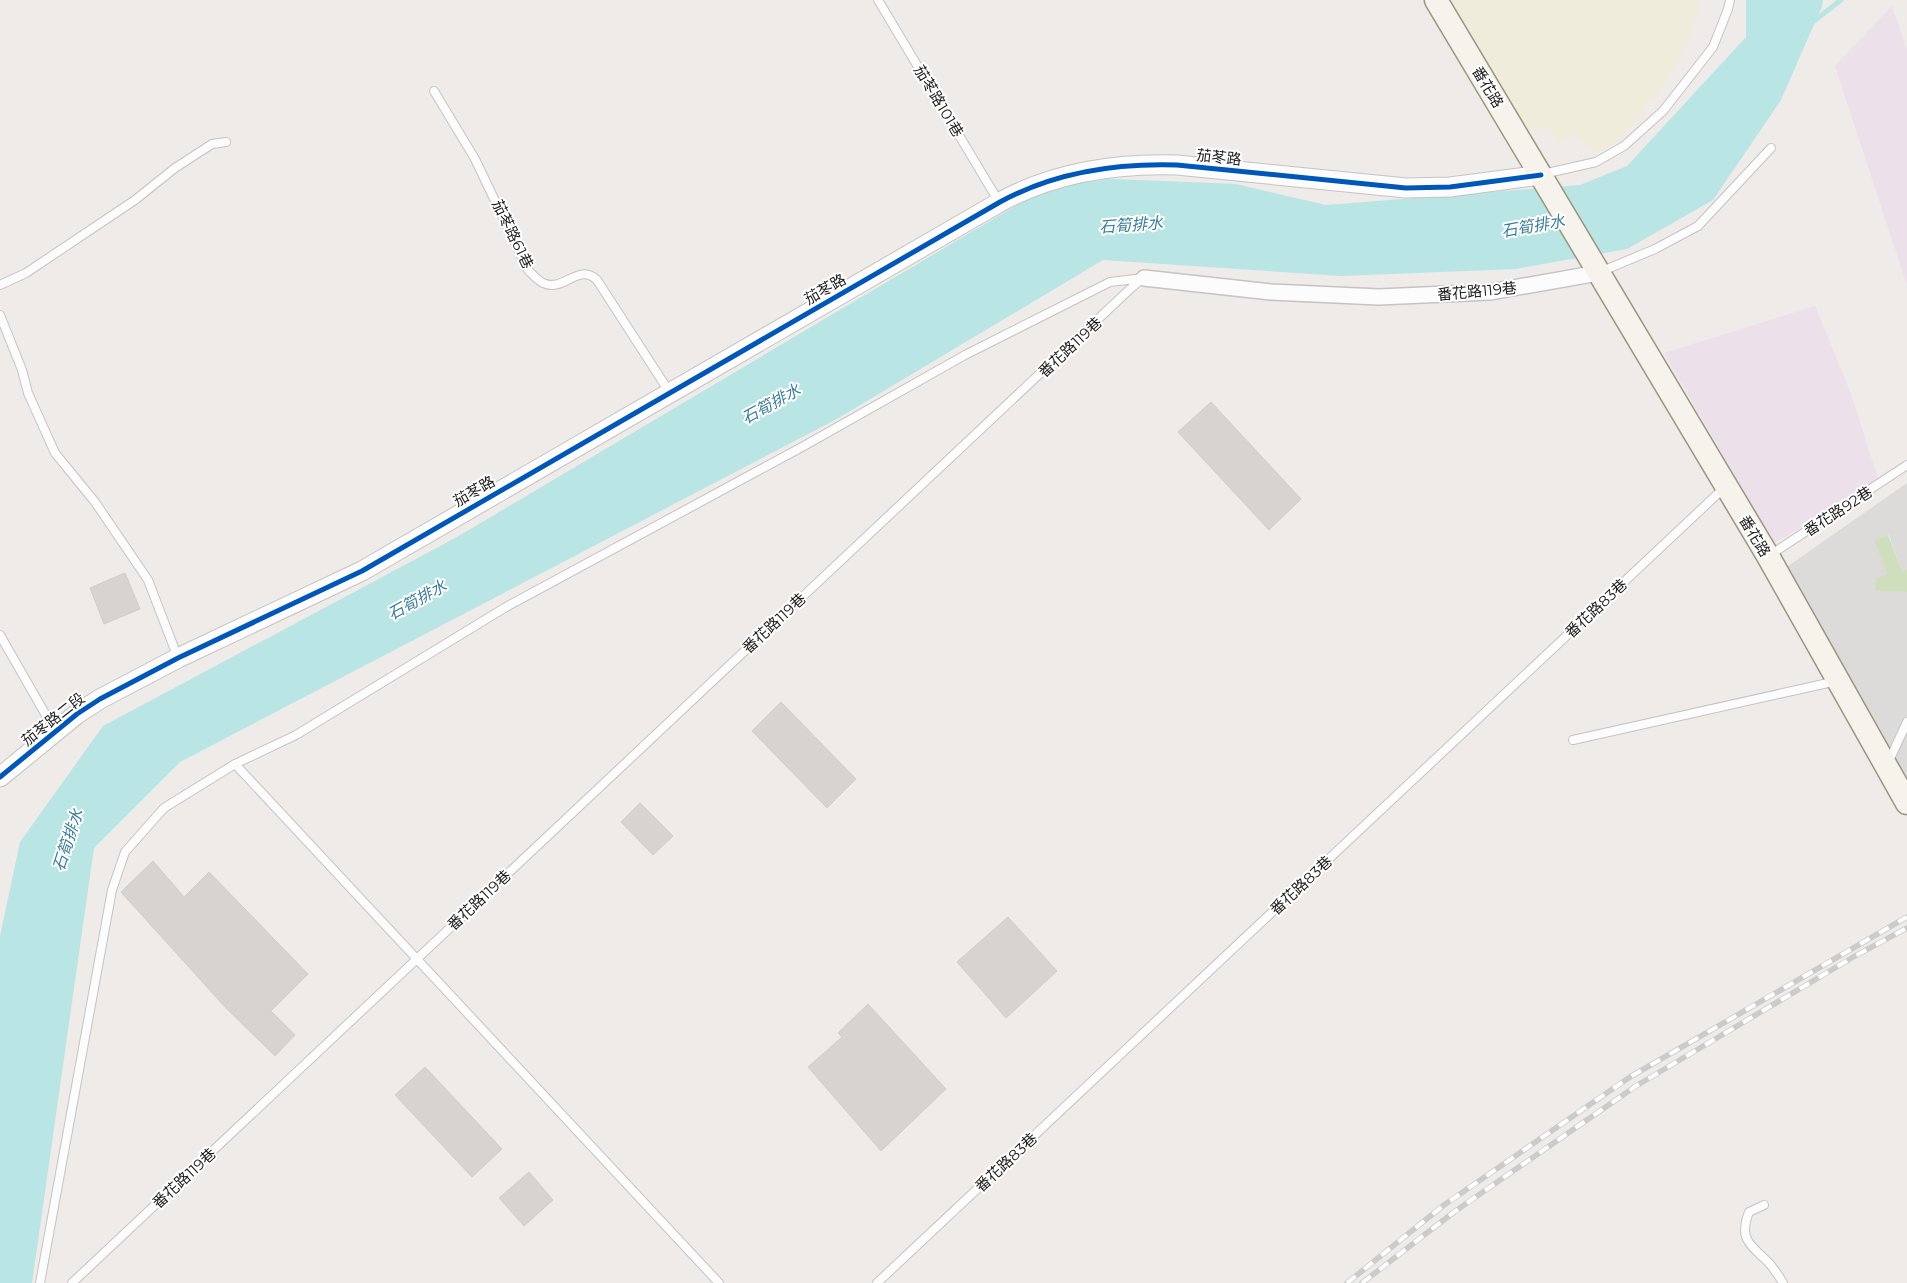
<svg xmlns="http://www.w3.org/2000/svg" width="1907" height="1283" font-family="Montserrat,'Noto Sans TC',sans-serif">
	<style>
		.residential { fill: #dddbda }
		.industrial { fill: #ece0ea }
		.farmland { fill: #f0ecdb }
		.forest { fill: #cfdebc }
		.water { fill: #b9e5e5 }
		.lines { fill: none; stroke-linecap: round; stroke-linejoin: round }
		.stream { stroke: #b9e5e5; stroke-width: 5 }
		.building { fill: #d7d3d1; stroke: #d2ccca }
		.service-casing { stroke: #c5c4c3; stroke-width: 10 }
		.minor-casing { stroke: #c5c4c3; stroke-width: 18 }
		.tertiary-casing { stroke: #c5c4c3; stroke-width: 21 }
		.secondary-casing { stroke: #9a967f; stroke-width: 25 }
		.service { stroke: #fcfcfc; stroke-width: 8 }
		.minor { stroke: #fcfcfc; stroke-width: 15 }
		.tertiary { stroke: #fcfcfc; stroke-width: 19 }
		.secondary { stroke: #f5f3eb; stroke-width: 22 }
		.rail-casing { stroke: #cbcbca; stroke-width: 5.5 }
		.rail { stroke: #fff; stroke-width: 4; stroke-dasharray: 11; stroke-linecap: butt }
		.cycleway-casing { stroke: #fff; stroke-width: 8 }
		.cycleway { stroke: #0057b8; stroke-width: 5 }
		.labels { text-anchor: middle; dominant-baseline: central; stroke-width: 4; stroke-linejoin: round; paint-order: stroke }
		.street-label { font-size: 15px; fill: #202020; stroke: #fff }
		.water-label { font-size: 16px; font-style: italic; fill: #397d97; stroke: #fff }
	</style>
	<rect width="100%" height="100%" fill="#eeebe9"/>
	<!-- residential -->
	<path class="residential" d="M1907,483V570L1902,572L1889,535L1875,541L1887,574L1876,590L1907,592V785L1781,571Z"/>
	<!-- industrial -->
	<path class="industrial" d="M1892,6L1907,50V285L1835,66Z
		M1815,306L1851,394L1879,482L1774,543L1664,353Z"/>
	<!-- farmland -->
	<path class="farmland" d="M1449,0H1701L1692,33L1673,71L1660,91L1619,140L1596,154L1574,135L1558,145L1549,127L1528,132Z"/>
	<!-- forest -->
	<path class="forest" d="M1888,535L1902,571L1907,570V592L1876,591L1875,579L1887,574L1874,540Z"/>
	<!-- water -->
	<path class="water" d="M1746,0H1823L1822,6L1781,100L1713,200L1627,249L1516,269L1341,276L1103,260L835,420L180,762L94,848L32,1283H0V936L20,842L103,726L457,537L1064,177L1236,184L1326,205L1580,185L1627,166L1746,37Z"/>
	<g class="lines">
		<!-- stream -->
		<path class="stream" d="M1814,21L1841,0"/>
	</g>
	<!-- building -->
	<path class="building" d="M1211,402L1301,499L1269,530L1178,432Z
		M125,573L140,609L104,624L90,588Z
		M781,702L856,779L827,808L752,731Z
		M640,803L673,836L653,855L621,822Z
		M153,861L184,897L209,872L308,974L271,1011L295,1035L275,1056L225,1007L121,892Z
		M1008,917L1057,971L1006,1018L957,962Z
		M868,1004L946,1089L881,1151L808,1067L842,1037L838,1033Z
		M425,1067L502,1149L472,1177L395,1095Z
		M529,1172L553,1200L524,1226L499,1198Z"/>
	<g class="lines">
		<defs>
			<path id="service" d="M878,0L999,202
				M434,91L475,159L528,270C533,275 537,280 543,283C564,293 578,262 597,280L670,393
				M1543,174L1596,162L1624,146L1663,111L1713,47L1728,9L1730,0
				M1600,272L1655,249L1698,226L1771,148
				M0,285L26,273L135,200L175,168L212,144L226,142
				M0,315L22,370L28,393L55,453L95,502L148,580L178,658
				M1770,555L1907,465
				M0,635L55,731
				M1573,740L1837,681
				M1888,763L1907,722
				M235,764L719,1283
				M1764,1205L1749,1212C1738,1240 1751,1245 1769,1263C1774,1269 1779,1276 1783,1283
				M40,1283L112,890L125,852L164,808L235,764L296,735L506,607L802,447L965,355L1110,282L1144,278
				M72,1283L1130,289L1142,279
				M877,1283L1725,487"/>
			<path id="minor" d="M1144,278L1271,292L1379,297L1490,292L1598,273"/>
			<path id="tertiary" d="M0,777L77,714L100,699L178,658L362,571L1000,202C1055,172 1114,163 1177,165L1406,188L1450,187L1541,175"/>
			<path id="secondary" d="M1436,0L1768,556L1907,803"/>
		</defs>
		<!-- service casing -->
		<use href="#service" class="service-casing"/>
		<!-- minor casing -->
		<use href="#minor" class="minor-casing"/>
		<!-- tertiary casing -->
		<use href="#tertiary" class="tertiary-casing"/>
		<!-- secondary casing -->
		<use href="#secondary" class="secondary-casing"/>
		<!-- service -->
		<use href="#service" class="service"/>
		<!-- minor -->
		<use href="#minor" class="minor"/>
		<!-- tertiary -->
		<use href="#tertiary" class="tertiary"/>
		<!-- secondary -->
		<use href="#secondary" class="secondary"/>
		<defs>
			<path id="rail" d="M1347,1283L1444,1205L1630,1077L1907,917
				M1362,1283L1454,1212L1636,1086L1855,956L1907,928"/>
		</defs>
		<!-- rail casing -->
		<use href="#rail" class="rail-casing"/>
		<!-- rail -->
		<use href="#rail" class="rail"/>
		<defs>
			<path id="cycleway" d="M0,777L77,714L100,699L178,658L362,571L1000,202C1055,172 1114,163 1177,165L1406,188L1450,187L1541,175"/>
		</defs>
		<!-- cycleway casing -->
		<use href="#cycleway" class="cycleway-casing"/>
		<!-- cycleway -->
		<use href="#cycleway" class="cycleway"/>
	</g>
	<g class="labels">
		<!-- street labels -->
		<g class="street-label">
			<text transform="translate(1488 87) rotate(59)">番花路</text>
			<text transform="translate(939 101) rotate(59)">茄苳路101巷</text>
			<text transform="translate(1219 157) rotate(6)">茄苳路</text>
			<text transform="translate(513 234) rotate(64)">茄苳路61巷</text>
			<text transform="translate(825 289) rotate(-30)">茄苳路</text>
			<text transform="translate(1477 291) rotate(-5)">番花路119巷</text>
			<text transform="translate(1070 347) rotate(-43)">番花路119巷</text>
			<text transform="translate(474 491) rotate(-30)">茄苳路</text>
			<text transform="translate(1838 511) rotate(-33)">番花路92巷</text>
			<text transform="translate(1755 536) rotate(59)">番花路</text>
			<text transform="translate(1596 608) rotate(-43)">番花路83巷</text>
			<text transform="translate(774 623) rotate(-43)">番花路119巷</text>
			<text transform="translate(53 719) rotate(-38)">茄苳路二段</text>
			<text transform="translate(1301 885) rotate(-43)">番花路83巷</text>
			<text transform="translate(479 900) rotate(-43)">番花路119巷</text>
			<text transform="translate(1006 1162) rotate(-43)">番花路83巷</text>
			<text transform="translate(184 1178) rotate(-43)">番花路119巷</text>
		</g>
		<!-- water labels -->
		<g class="water-label">
			<text transform="translate(1131 225) rotate(-4)">石筍排水</text>
			<text transform="translate(1533 226) rotate(-10)">石筍排水</text>
			<text transform="translate(771 404) rotate(-29)">石筍排水</text>
			<text transform="translate(417 600) rotate(-29)">石筍排水</text>
			<text transform="translate(68 840) rotate(-72)">石筍排水</text>
		</g>
	</g>
</svg>
